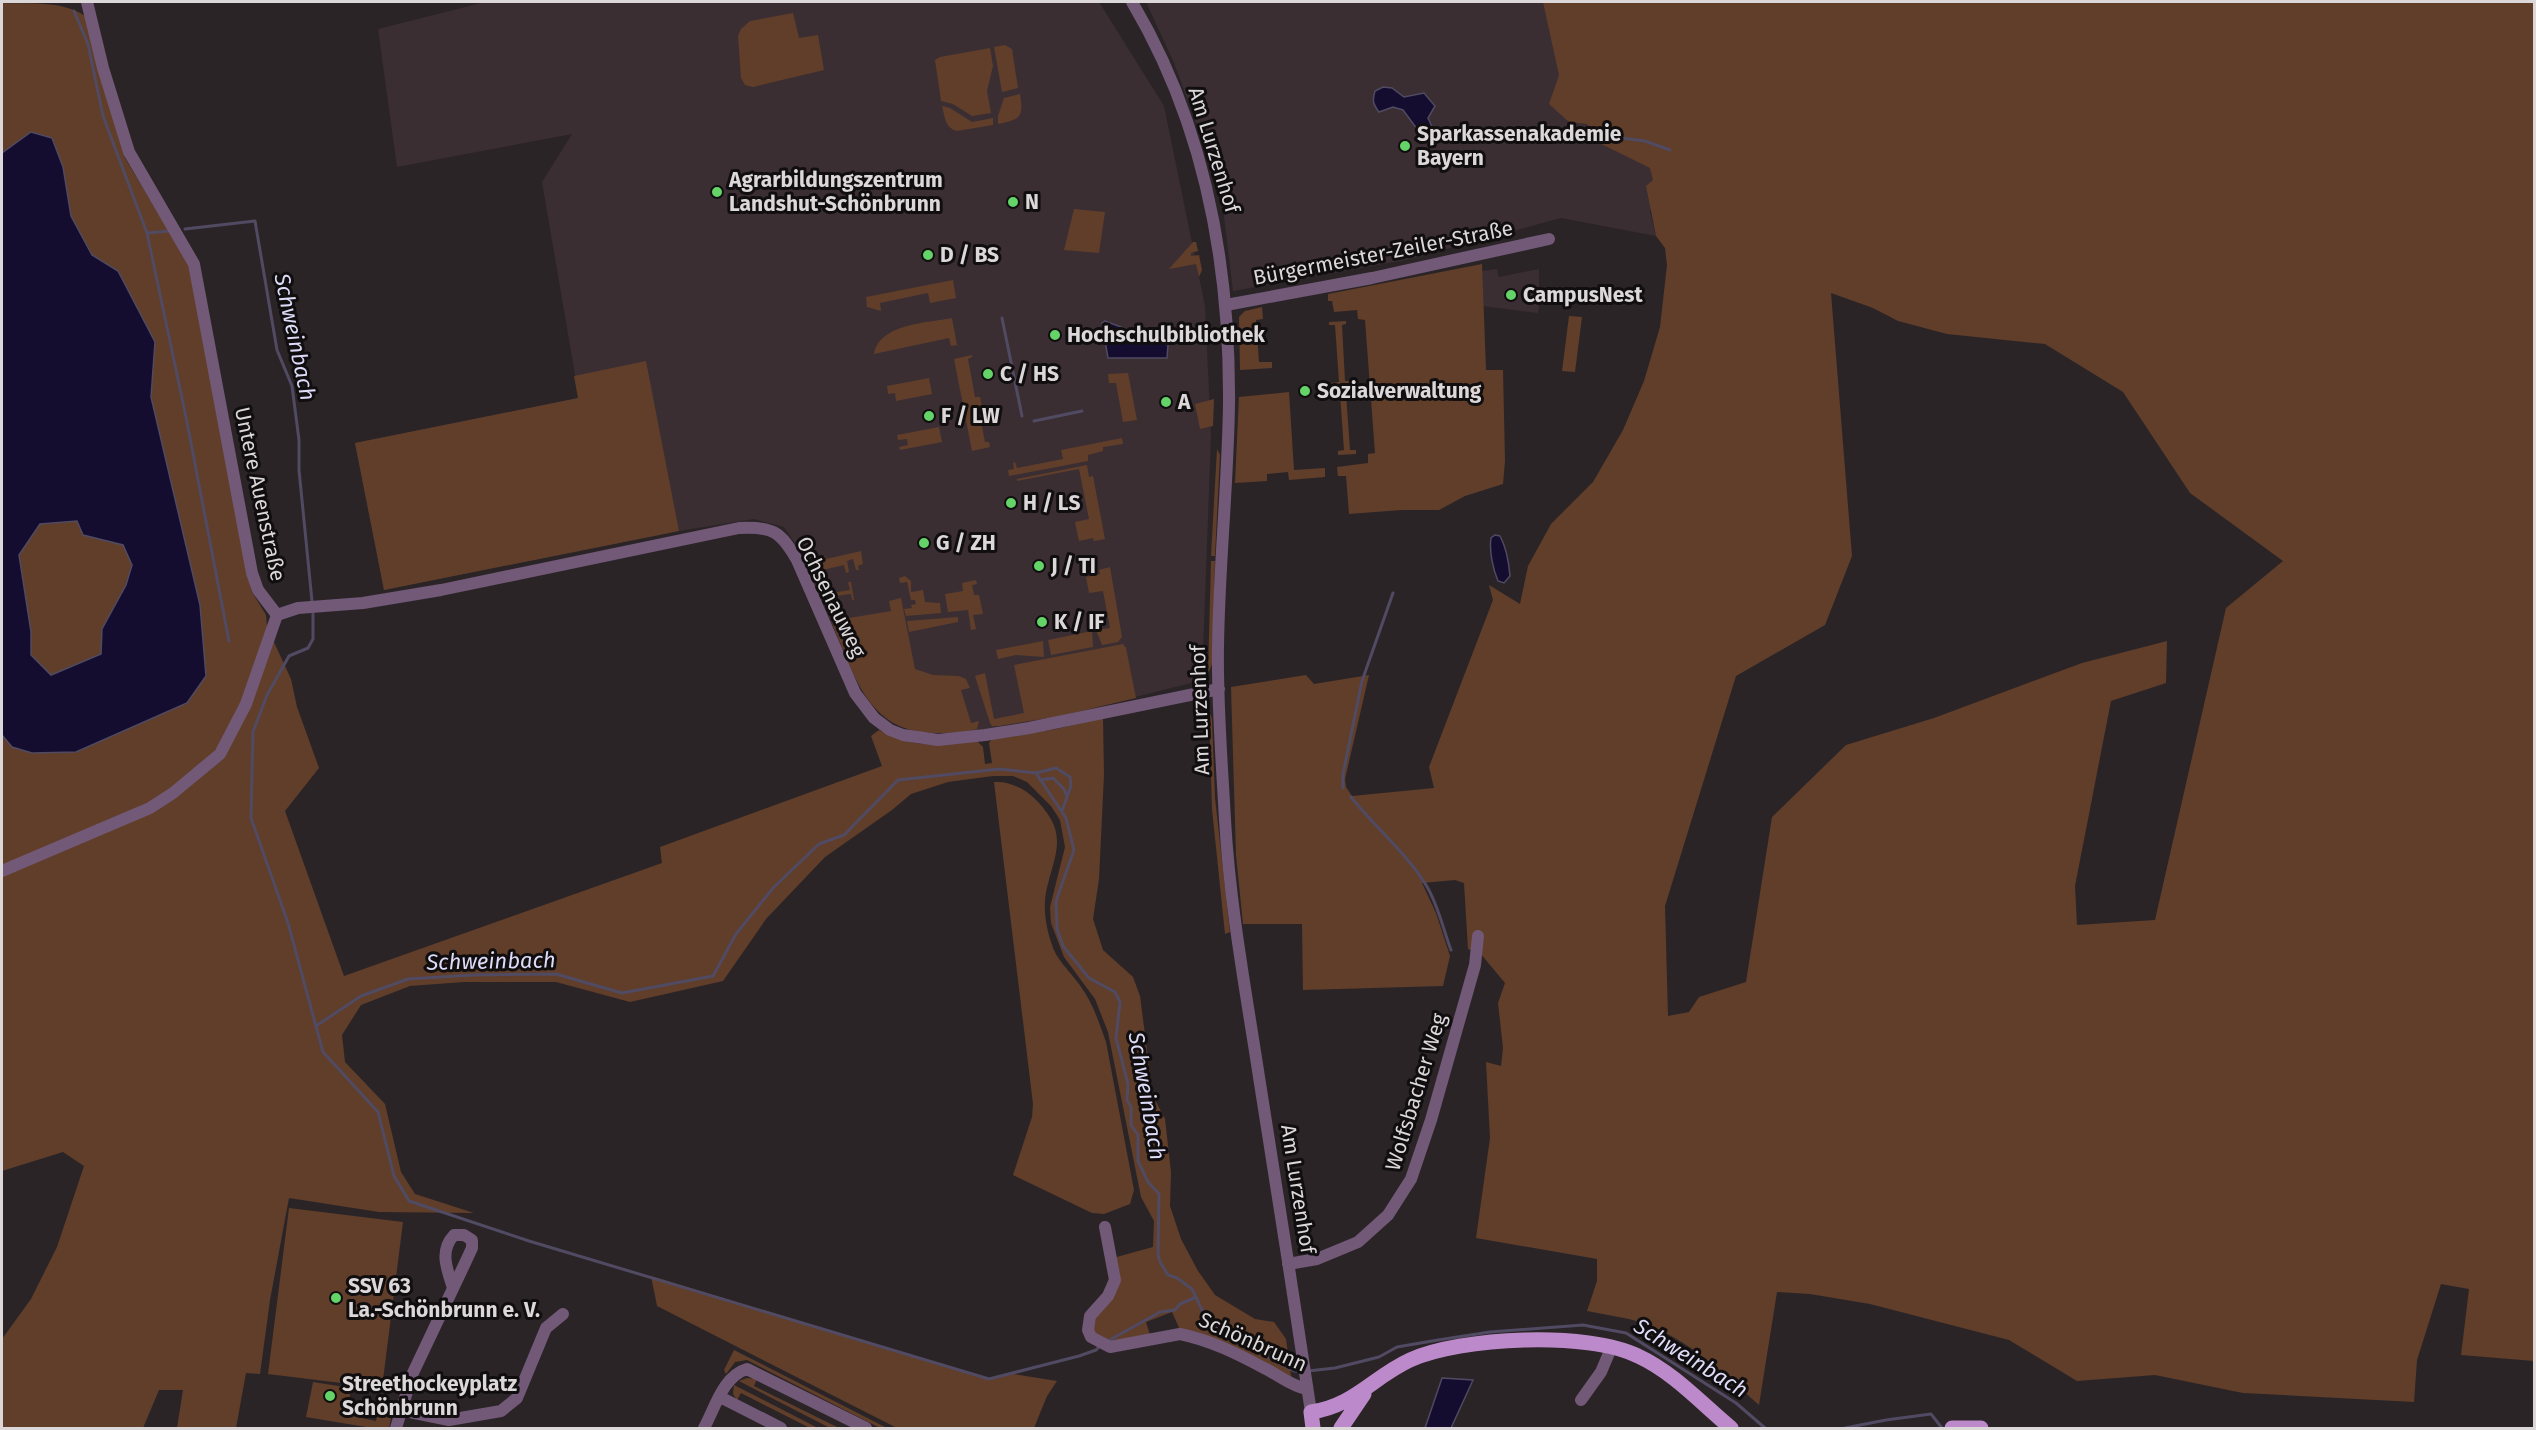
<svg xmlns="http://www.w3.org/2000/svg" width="2536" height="1430" font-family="'Fira Sans',sans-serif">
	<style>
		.built { fill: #3a2e33 }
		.green { fill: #603e2a; fill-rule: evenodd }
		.water { fill: #140d2f; stroke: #504a62; stroke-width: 1.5; fill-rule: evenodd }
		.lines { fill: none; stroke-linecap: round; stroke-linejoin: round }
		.stream { stroke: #504a62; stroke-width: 3 }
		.minor { stroke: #715977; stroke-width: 12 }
		.major { stroke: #bc8aca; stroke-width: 15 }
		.poi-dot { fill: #64d468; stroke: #110e0f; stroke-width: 2 }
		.labels { text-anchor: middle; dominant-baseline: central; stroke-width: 6; stroke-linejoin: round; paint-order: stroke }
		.poi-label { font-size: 21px; font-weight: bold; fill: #dcd7d9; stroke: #110e0f; text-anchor: start }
		.street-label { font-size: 21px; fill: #dcd7d9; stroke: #110e0f }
		.water-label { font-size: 22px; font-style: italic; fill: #dddbf7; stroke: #110e0f }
	</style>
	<rect width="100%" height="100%" fill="#2b2427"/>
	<!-- built -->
	<path class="built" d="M485,2H1099L1164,106L1205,306L1211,436L1202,678L1199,681L1060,716L973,731L943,733L905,728L892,723L861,688L824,606L831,605L830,597L851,594L850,590L822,594L814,572L784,527L754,519L679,531L384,590L355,443L579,398L542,182L572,134L397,167L378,29Z
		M1146,2H1560L1599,143L1655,170L1650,212L1656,236L1561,218L1405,260L1233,291L1223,208L1206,149L1174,63Z
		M1497,269L1499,277L1539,269V287H1542L1538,313L1482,306V271Z"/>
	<!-- green -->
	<path class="green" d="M1543,2H2534V1361L2461,1355L2469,1289L2441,1284L2417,1360L2414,1402L2243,1393L2155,1375L2077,1381L2009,1340L1870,1304L1810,1294L1777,1292L1759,1405C1720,1370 1681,1332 1629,1319C1615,1316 1601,1314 1587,1311L1597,1281V1259L1476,1238L1490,1138L1486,1062L1501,1066L1503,1048L1498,1003L1505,983L1480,953L1468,949L1464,883L1455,880L1422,883L1436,913L1450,956L1443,986L1303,990L1302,924H1243L1236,855L1231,687L1306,675L1314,684L1369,675L1345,779L1346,787L1352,796L1434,788L1429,767L1493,600L1489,585L1520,604L1528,566L1551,524L1593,482L1623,430L1644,381L1660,327L1667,265L1665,248L1656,236L1646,186L1653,180L1650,168L1599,143L1587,124L1569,122L1549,104L1559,75ZM1831,293L1873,308L1898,321L1947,334L2045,344L2123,392L2190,493L2283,561L2226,608L2155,920L2077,925L2075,886L2111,701L2166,683L2167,641L2082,663L1934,718L1846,745L1772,817L1746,982L1699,997L1689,1012L1668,1016L1665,906L1736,676L1825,625L1852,556Z
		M2,3C30,4 65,0 88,18L125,158L189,265L252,592L266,615L267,627L291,679L297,707L319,768L285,811L344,976L662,863L660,847L882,766L871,736L879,730C911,749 941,745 977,741L983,747L985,764L992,763L989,743L992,739L1056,729L1103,718L1104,774L1099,879L1093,919L1103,950L1133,977L1140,996L1153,1096L1165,1119L1171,1172L1170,1206L1181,1239L1198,1271L1215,1295L1255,1319L1274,1322L1286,1339L1291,1376L1297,1387L1180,1330L1172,1312L1146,1322L1151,1338L1110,1347L1088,1330L1108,1296L1113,1258L1153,1247L1154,1221L1141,1197L1108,1032L1095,999L1064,957L1051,923L1050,907L1065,847L1060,820L1051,806L1027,782L1013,776H993L948,782L911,794L892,810L825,857L766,919L723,981L630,1002L556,982H464L410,986L361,1005L342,1035L345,1062L385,1104L401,1172L415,1194L474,1213L379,1212L289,1198L270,1300L260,1374L246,1373L236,1428H177L183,1390H159L143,1428H2V1339L31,1299L57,1247L84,1166L63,1152L2,1171V735L12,747L206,676L200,605L151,397L155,342L118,271L92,255L71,216L63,167L31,132L2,153Z
		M793,13L799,38L818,35L824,70L753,87L745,85L741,78L738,36L741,29L750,21Z
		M1005,45L1012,49L1018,88L1002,92L994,47Z
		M990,48L993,66L987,91L991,113L972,116L953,104L941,101L935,60L940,57Z
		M1020,94C1024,118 1020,119 998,124V116L1004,98Z
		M942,106L950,108L972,122L993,118V125L957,131C945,128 945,117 942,106Z
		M1074,209L1105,212L1099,253L1064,250Z
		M1193,242H1196L1198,251L1191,253V256L1199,255L1202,270L1199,277L1196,264L1169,269Z
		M1482,264L1486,370H1503L1505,461L1503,484L1465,496L1439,510H1401L1349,514L1346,476H1338L1337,467L1368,463V454L1375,453L1365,320L1358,319L1357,310L1334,312L1332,301H1328V294Z
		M953,280L956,298L930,303L928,293L880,303L881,311L867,307L866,297Z
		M1262,307L1263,319L1256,320L1259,362H1272V368L1240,370L1239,317L1245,311Z
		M1569,316L1582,317L1575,372L1562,371Z
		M952,318L957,345L951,346L949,338L874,354C880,323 928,323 952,318Z
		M1346,321V324L1342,325L1345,381H1353L1354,386L1331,387V383L1339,382L1335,325H1329V322Z
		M972,355V357L968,359L975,397H980L983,411L979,412L985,442H989L990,447L972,451L954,359Z
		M646,361L679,531L384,590L355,443L578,398L574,376Z
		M1128,373L1137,420L1123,422L1116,383H1109L1108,374Z
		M929,378L932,394L896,401L895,393L888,394L887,386Z
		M1353,390V393L1346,394L1350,450H1356V454L1338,455V451L1344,450L1340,394L1333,395L1332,391Z
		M1289,392L1294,470L1325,468V477L1289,480L1288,472L1267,474V481L1235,483L1239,397Z
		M1214,399L1213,426L1200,429L1195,404Z
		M939,427L942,442L900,450L899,447L908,445L907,439L898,440L897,435Z
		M1122,438L1123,444L1103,447V451L1088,455V461L1009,476L1008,470L1014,469L1013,463L1015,462L1017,468L1063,459L1061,450Z
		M1217,449L1220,455L1215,556H1211Z
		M1087,465L1089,477L1093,476L1105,539L1094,541L1093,538L1079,541L1075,522L1089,519L1079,469L1017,481V479Z
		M77,521L105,540L123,545L132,565L126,585L102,629L101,654L51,676L31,655V632L19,555L40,524Z
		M861,551L863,564L858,566L859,570H856L853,559L847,561L849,572L846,573L844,565L814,572L822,594L850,590L848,582H851L854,600H852L851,594L830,597L831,605L824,606L808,569L811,561L825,556L826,559Z
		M1211,561H1215L1212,664L1208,674Z
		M1110,567L1122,637L1118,642L1102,645L1096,630L1110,628L1103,591L1089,593L1086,577L1100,574L1099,570Z
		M905,576L911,581V592L923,590L925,602L940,603L941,613L906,616L904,609L912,608L911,605L916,604L915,600H911L907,582L900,583L899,578Z
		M976,580L977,584L972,585L974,595H979L983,614L973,615L976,629L971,630L968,610L948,612L945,594L963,591L962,583Z
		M901,598L915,669L933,675L959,676L966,679L970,688L961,690L971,723L979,721L977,729C965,733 948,733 935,733C867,733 854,673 831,621L891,611L889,601Z
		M958,617V622L909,632L907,621Z
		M1092,631L1093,647L1051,655L1048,640Z
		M1043,641L1044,657L1016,655L998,659L996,650Z
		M1123,644L1126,648L1136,698L1060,716L999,726H992L990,723L975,676L985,673L994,719L1024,713L1014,665Z
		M1209,710L1212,719L1215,798L1230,932L1225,934L1212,809Z
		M994,782C1009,781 1024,788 1035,799C1070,834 1055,852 1046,892C1043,908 1046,927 1051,942C1056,960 1069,970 1079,984C1092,1001 1099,1022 1106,1042L1134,1190L1130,1204L1104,1214L1092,1213L1013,1175L1032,1117L1033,1104Z
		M289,1208L403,1222L382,1388L268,1374Z
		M651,1276L989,1379L1013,1374L1057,1381L1047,1396L1034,1428H897L657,1306Z
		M734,1350L887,1428H880L747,1360L735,1362L726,1374L724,1370Z
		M747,1378L757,1379L754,1386L839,1428H830L739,1381Z
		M313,1382L351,1388L347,1415L376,1421L378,1411L392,1414L389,1428H372L306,1417Z
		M734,1385L818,1428H810L741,1393L737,1400L733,1394Z"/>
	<!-- water -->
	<path class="water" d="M1383,87L1392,88L1404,97L1424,93L1435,106L1428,118L1434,131L1420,133L1403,110L1393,107L1379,112C1373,104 1372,101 1375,91Z
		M31,132L52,138L63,167L71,216L92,255L118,271L155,342L151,397L200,605L206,676L187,703L76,752L32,753L12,747L2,735V153ZM77,521L83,535L123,545L132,565L126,585L102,629L101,654L51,675L31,655V632L19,555L40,524Z
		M1105,321L1168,345L1167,358H1108L1102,323Z
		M1495,535L1500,536C1506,547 1509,564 1510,576L1504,583L1498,581C1493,569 1489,551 1491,538Z
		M1442,1378L1473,1380L1451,1428H1425Z"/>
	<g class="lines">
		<!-- stream -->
		<path class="stream" d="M74,11L88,44L103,116L147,233L186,417L229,641
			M1621,138L1645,141L1670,150
			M185,229L255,221L277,350L292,386L299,440V470L312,601
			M147,233L170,231
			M1002,318L1022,416
			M1034,421L1082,411
			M313,614V639L308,648L289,656L267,695L253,732L251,818L288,923L323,1052L378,1112L394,1176L409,1201L529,1241L989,1379L1079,1356L1096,1350L1101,1345
			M1036,773L1056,768L1070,777L1071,786L1067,797
			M1040,780L1053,778L1064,789L1067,797L1062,811
			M1343,788V774L1362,681L1393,593
			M1351,797C1374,826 1407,854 1426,885C1438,904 1443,929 1451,950
			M316,1026L361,996L408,979L473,975L556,974L622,993L713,976L736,934L773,888L819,844L844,835L898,780L999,769L1036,773L1066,818L1074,850L1056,901L1057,929L1063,946L1089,978L1115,992L1120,1002L1116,1038L1128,1084L1127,1100L1131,1107V1125L1138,1135V1161L1148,1182L1159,1194L1158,1254L1160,1262L1168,1275L1177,1278L1192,1289L1203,1312L1212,1324L1223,1333L1294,1371H1302
			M1106,1342L1160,1312L1175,1310L1180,1304L1194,1298
			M1308,1371L1335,1368L1379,1357L1397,1347L1438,1340L1490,1332L1583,1325L1626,1333L1736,1403L1765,1428
			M1845,1428L1886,1420L1931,1414L1942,1428"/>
		<!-- minor -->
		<path class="minor" d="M87,2L103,68L129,152L194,264L252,573L258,590L277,615
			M1132,2C1204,123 1230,263 1229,403C1228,484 1219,566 1218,647C1217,705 1222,763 1225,820C1230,907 1246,992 1259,1077C1277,1189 1294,1300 1311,1412
			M1226,305L1372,278L1549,239
			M277,615L298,608L363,603L441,590L739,528C773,526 781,532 797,560L855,693L874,718L890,730L903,735L938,740L985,735L1029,728L1219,689
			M2,871L150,808L173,793L220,754L246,704L277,615
			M1105,1227L1115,1280L1108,1296L1090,1316L1088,1330L1091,1337L1110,1347L1180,1334C1210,1340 1238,1354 1264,1368C1279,1375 1291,1386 1307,1389
			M1288,1264L1317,1259L1358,1242L1388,1215L1411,1179L1431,1120L1475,965L1478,936
			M720,1397L781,1428
			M1581,1400L1601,1372L1612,1346
			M400,1410L449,1420L501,1411L517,1398L546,1328L563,1314
			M396,1428L412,1375L466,1261L472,1248V1240L464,1235H454C439,1251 447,1269 453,1288
			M704,1428C715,1408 723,1376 747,1369L866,1428"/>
		<!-- major -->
		<path class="major" d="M1313,1428L1311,1412C1354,1406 1373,1377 1410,1360C1460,1337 1588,1331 1638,1356C1673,1372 1702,1404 1731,1428
			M1341,1428L1364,1394
			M1952,1428H1981"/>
	</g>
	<!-- markers -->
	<g class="poi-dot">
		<circle cx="1405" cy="146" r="6"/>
		<circle cx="717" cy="192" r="6"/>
		<circle cx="1013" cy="202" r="6"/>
		<circle cx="928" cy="255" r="6"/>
		<circle cx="1511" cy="295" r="6"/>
		<circle cx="1055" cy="335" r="6"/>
		<circle cx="988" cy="374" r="6"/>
		<circle cx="1305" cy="391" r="6"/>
		<circle cx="1166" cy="402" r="6"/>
		<circle cx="929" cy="416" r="6"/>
		<circle cx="1011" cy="503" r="6"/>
		<circle cx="924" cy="543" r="6"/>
		<circle cx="1039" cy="566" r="6"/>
		<circle cx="1042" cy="622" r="6"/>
		<circle cx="336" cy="1298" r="6"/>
		<circle cx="330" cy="1396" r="6"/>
	</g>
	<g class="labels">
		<!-- poi labels -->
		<g class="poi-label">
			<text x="1417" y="134">Sparkassenakademie<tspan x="1417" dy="24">Bayern</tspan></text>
			<text x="729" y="180">Agrarbildungszentrum<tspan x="729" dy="24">Landshut-Schönbrunn</tspan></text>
			<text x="1025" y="202">N</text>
			<text x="940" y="255">D / BS</text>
			<text x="1523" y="295">CampusNest</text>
			<text x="1067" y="335">Hochschulbibliothek</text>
			<text x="1000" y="374">C / HS</text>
			<text x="1317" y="391">Sozialverwaltung</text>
			<text x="1178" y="402">A</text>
			<text x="941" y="416">F / LW</text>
			<text x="1023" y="503">H / LS</text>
			<text x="936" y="543">G / ZH</text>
			<text x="1051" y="566">J / TI</text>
			<text x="1054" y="622">K / IF</text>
			<text x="348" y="1286">SSV 63<tspan x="348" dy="24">La.-Schönbrunn e. V.</tspan></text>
			<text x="342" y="1384">Streethockeyplatz<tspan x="342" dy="24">Schönbrunn</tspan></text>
		</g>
		<!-- street labels -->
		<g class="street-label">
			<text transform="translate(1214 150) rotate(73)">Am Lurzenhof</text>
			<text transform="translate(1383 253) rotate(-11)">Bürgermeister-Zeiler-Straße</text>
			<text transform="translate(260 494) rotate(78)">Untere Auenstraße</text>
			<text transform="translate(831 597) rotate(64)">Ochsenauweg</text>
			<text transform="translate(1200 710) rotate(-92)">Am Lurzenhof</text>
			<text transform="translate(1416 1092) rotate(-73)">Wolfsbacher Weg</text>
			<text transform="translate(1298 1189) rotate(81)">Am Lurzenhof</text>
			<text transform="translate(1253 1342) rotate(24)">Schönbrunn</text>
		</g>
		<!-- water labels -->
		<g class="water-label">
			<text transform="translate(295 337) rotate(78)">Schweinbach</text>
			<text transform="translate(491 961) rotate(-1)">Schweinbach</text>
			<text transform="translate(1147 1096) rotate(80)">Schweinbach</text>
			<text transform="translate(1691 1358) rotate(32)">Schweinbach</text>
		</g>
	</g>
	<!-- border -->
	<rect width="2536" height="1430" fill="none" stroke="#dcd7d9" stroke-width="6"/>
</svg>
